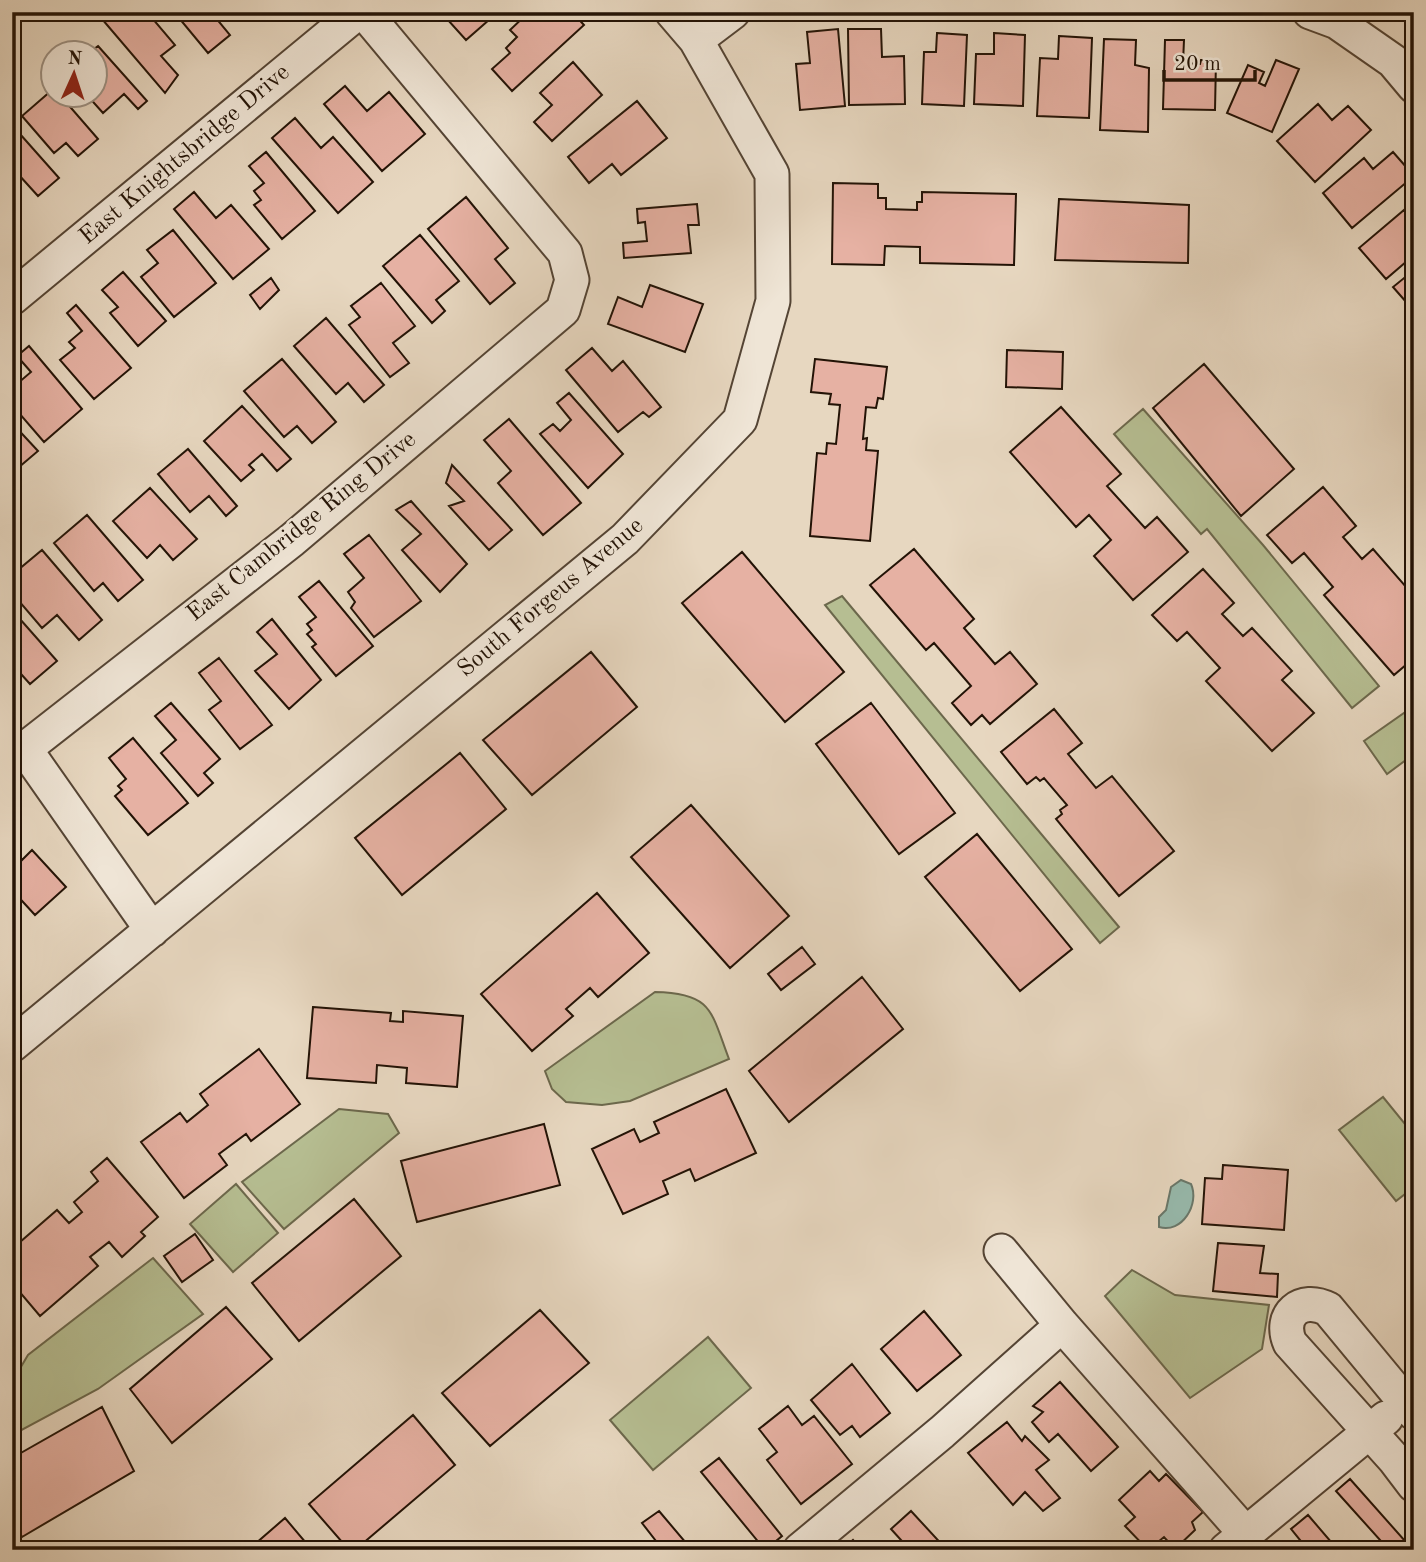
<svg xmlns="http://www.w3.org/2000/svg" width="1426" height="1562" font-family="'Old Standard TT',serif">
	<style>
		.green { fill: #b6be92; stroke: #6c684c; stroke-width: 2 }
		.water { fill: #97baad; stroke: #69776a; stroke-width: 2 }
		.building { fill: #e6b1a3; stroke: #231306; stroke-width: 2 }
		.lines { fill: none; stroke-linecap: round; stroke-linejoin: round }
		.minor-casing { stroke: #544434; stroke-width: 37 }
		.minor { stroke: #efe5d6; stroke-width: 33 }
		.labels { text-anchor: middle; dominant-baseline: central; stroke-width: 5; stroke-linejoin: round; paint-order: stroke }
		.street-label { font-size: 24px; fill: #231306; stroke: #efe5d6 }
	</style>
	<rect width="100%" height="100%" fill="#e7d7c0"/>
	<filter id="stains"><feTurbulence type="fractalNoise" baseFrequency=".00286" numOctaves="4"/><feColorMatrix values="0 0 0 0 .2 0 0 0 0 .09 0 0 0 0 .02 0 0 0 .5 -.17"/></filter>
	<radialGradient id="worn" r=".72"><stop offset=".6" stop-color="#630" stop-opacity="0"/><stop offset="1" stop-color="#630" stop-opacity=".3"/></radialGradient>
	<!-- green -->
	<path class="green" d="M1143,409L1263,545L1379,686L1352,708L1207,529L1201,534L1114,434Z
		M842,596L1119,927L1100,943L825,605Z
		M1414,706V754L1387,774L1364,741Z
		M655,992C713,993 711,1012 729,1059L630,1101L602,1105L566,1102L552,1089L545,1071Z
		M1383,1097L1414,1135V1187L1396,1201L1339,1130Z
		M339,1109L388,1114L399,1133L284,1229L242,1182Z
		M236,1184L278,1233L233,1272L190,1224Z
		M153,1258L203,1314L98,1389L16,1433L12,1415V1382L28,1355Z
		M1132,1270L1175,1295L1269,1305L1262,1349L1190,1398L1105,1296Z
		M708,1337L751,1388L653,1470L610,1420Z"/>
	<!-- water -->
	<path class="water" d="M1181,1180L1191,1184C1200,1204 1182,1234 1159,1227V1217L1166,1210L1171,1187Z"/>
	<!-- building -->
	<path class="building" d="M110,12H147L175,45L161,56L178,75L165,93L102,19Z
		M174,12H211L230,35L208,53Z
		M453,12H498L466,40L447,19Z
		M529,12H572L584,25L512,91L492,69L510,53L506,48L517,37L510,30Z
		M838,29L845,106L800,110L796,64L810,63L807,32Z
		M848,29H881L882,57L904,56L905,104L849,105Z
		M937,33L967,35L964,106L922,104L924,52H936Z
		M994,33L1025,35L1023,106L974,104L976,54H994Z
		M1059,36L1092,38L1089,118L1037,116L1040,58L1058,59Z
		M1104,39L1136,40L1135,65L1149,68L1148,132L1100,130Z
		M1165,40H1184L1183,63L1200,64L1201,60H1216L1215,110L1163,109Z
		M98,46L147,101L138,109L124,94L103,113L86,94H94V52H90Z
		M1276,60L1299,69L1272,132L1227,113L1248,65L1264,72L1259,83L1265,86Z
		M573,62L602,95L552,141L534,122L552,105L540,93Z
		M345,86L367,111L389,92L425,134L382,171L324,104Z
		M52,90V94H59L98,139L78,156L66,143L54,153L22,116Z
		M637,101L667,138L621,175L612,164L589,183L568,157Z
		M1318,104L1332,120L1348,106L1371,130L1315,182L1277,141Z
		M295,118L321,148L333,137L373,182L338,213L272,138Z
		M12,125L59,178L38,196L18,174L12,179Z
		M266,152L315,211L282,239L254,205L261,200L254,191L264,183L249,166Z
		M1393,152L1414,176L1352,228L1323,193L1364,158L1373,169Z
		M833,183L878,184V198H886V209L917,210V202H922V192L1016,194L1014,265L920,263V247L885,246L884,265L832,264Z
		M194,192L216,218L231,205L269,249L233,279L174,209Z
		M466,197L508,248L495,259L515,283L490,304L428,229Z
		M1059,199L1189,205L1188,263L1055,260Z
		M697,204L699,225H688L691,253L624,258L623,243L647,241L645,222L638,223L637,209Z
		M1404,210L1412,220L1414,218V255L1386,279L1359,248Z
		M173,230L216,283L174,317L141,277L158,263L147,250Z
		M420,235L459,281L436,300L445,311L432,323L383,266Z
		M1414,270V311L1393,287Z
		M123,272L166,321L138,346L110,313L118,307L102,290Z
		M271,278L279,290L260,309L250,295Z
		M381,283L415,326L393,343L409,363L390,377L349,325L360,317L351,306Z
		M650,285L703,304L685,352L608,324L618,297L642,307Z
		M76,305L131,368L94,399L60,360L75,348L69,342L82,331L67,313Z
		M326,318L384,385L364,402L348,383L336,394L294,346Z
		M29,346L82,409L44,442L12,405V382L14,381L17,384L31,372L17,356Z
		M592,348L612,371L623,361L661,407L649,417L643,412L618,432L566,370Z
		M1007,350L1063,352L1062,389L1006,387Z
		M282,359L336,422L312,443L297,426L284,437L244,391Z
		M815,359L887,367L883,399L878,398L876,408L866,407L863,439L867,438L866,450L878,451L870,541L810,536L817,453L826,454L827,443L836,444L840,405L829,404L831,394L811,392Z
		M1204,364L1294,469L1241,516L1153,408Z
		M569,393L623,454L588,488L540,434L553,424L560,431L571,420L557,403Z
		M242,406L291,459L277,471L262,454L249,465L254,470L241,481L204,441Z
		M1061,407L1121,474L1107,486L1145,528L1157,517L1188,552L1133,600L1094,556L1111,540L1089,515L1076,527L1010,452Z
		M509,419L581,503L543,535L498,483L511,471L484,440Z
		M12,423L38,451L12,473Z
		M188,449L237,506L226,516L209,496L190,512L158,474Z
		M452,465L512,530L489,550L449,506L464,501L446,483Z
		M1323,487L1356,526L1343,537L1362,559L1373,549L1414,596V658L1394,675L1324,595L1333,587L1304,553L1292,563L1267,535Z
		M150,488L197,539L173,560L160,545L147,558L113,521Z
		M411,501L467,564L440,592L402,550L421,534L396,510Z
		M87,515L143,580L118,601L103,583L94,591L54,543Z
		M369,535L421,601L374,637L351,608L355,602L348,592L364,578L344,554Z
		M914,549L974,619L964,628L995,664L1010,652L1037,684L990,724L982,715L971,725L952,703L971,686L934,643L926,650L870,585Z
		M42,550L102,620L79,640L57,615L42,628L12,593V575Z
		M742,552L844,672L785,722L682,603Z
		M1203,569L1234,603L1222,614L1243,636L1252,628L1292,671L1282,680L1314,713L1272,751L1206,681L1220,668L1187,632L1177,641L1152,615Z
		M319,581L373,646L336,676L312,647L316,644L307,634L312,630L307,624L316,617L299,597Z
		M12,610L57,661L30,684L12,664Z
		M272,619L321,680L289,709L255,671L277,654L257,632Z
		M591,652L637,707L532,795L483,740Z
		M219,658L272,725L240,749L209,710L221,701L199,673Z
		M171,703L220,759L204,773L213,783L198,796L161,753L176,740L155,716Z
		M871,703L955,813L899,854L816,744Z
		M1054,709L1082,743L1068,754L1096,788L1112,776L1174,851L1119,896L1056,819L1062,814L1060,810L1067,805L1044,778L1040,781L1036,777L1027,784L1001,752Z
		M133,738L188,803L148,835L115,796L122,790L118,786L126,779L109,758Z
		M460,753L506,809L402,895L355,838Z
		M691,805L789,916L730,968L631,857Z
		M977,834L1072,949L1020,991L925,877Z
		M12,850L22,860L32,850L66,887L35,915L12,890Z
		M597,893L649,953L598,997L590,988L566,1009L573,1016L532,1051L481,994Z
		M802,947L815,964L781,990L768,974Z
		M862,977L903,1029L789,1122L749,1071Z
		M313,1007L391,1013L390,1021L403,1022V1011L463,1016L457,1087L406,1083L407,1068L377,1065L376,1083L307,1078Z
		M259,1049L300,1104L251,1141L246,1134L219,1154L227,1165L184,1198L141,1142L180,1113L187,1122L208,1105L200,1094Z
		M726,1089L756,1153L695,1181L690,1169L663,1181L668,1194L623,1214L592,1149L634,1129L640,1142L659,1133L654,1122Z
		M544,1124L560,1185L417,1222L401,1161Z
		M107,1158L158,1217L141,1232L145,1236L122,1257L109,1242L90,1257L98,1266L40,1316L12,1283V1249L57,1210L69,1223L82,1212L74,1202L98,1181L91,1172Z
		M1223,1165L1288,1170L1284,1230L1202,1224L1205,1178L1222,1179Z
		M354,1199L401,1256L299,1341L252,1283Z
		M195,1234L213,1260L182,1282L164,1256Z
		M1218,1243L1264,1246L1260,1273L1278,1274L1277,1297L1213,1291Z
		M226,1307L272,1359L172,1443L130,1389Z
		M540,1310L589,1363L490,1446L442,1393Z
		M924,1311L961,1355L917,1391L881,1349Z
		M852,1364L890,1413L860,1437L852,1426L840,1435L811,1400Z
		M1060,1382L1118,1447L1091,1471L1058,1434L1049,1442L1032,1422L1043,1412L1033,1406Z
		M788,1406L802,1425L814,1416L852,1464L801,1504L767,1460L777,1452L759,1429Z
		M102,1407L134,1471L22,1537L12,1521V1458Z
		M413,1415L455,1465L355,1550H349L309,1504Z
		M1007,1422L1022,1441L1025,1436L1049,1460L1036,1470L1060,1498L1043,1511L1025,1492L1013,1505L968,1453Z
		M719,1458L782,1536L765,1550L701,1472Z
		M1150,1471L1159,1481L1166,1474L1203,1512L1192,1522L1195,1530L1175,1549L1164,1537L1148,1550L1125,1526L1135,1517L1119,1500Z
		M1350,1479L1413,1550H1389L1336,1491Z
		M659,1511L692,1550H663L642,1523Z
		M911,1511L947,1550H910L891,1529Z
		M1308,1515L1338,1550H1308L1291,1529Z
		M285,1518L312,1550H248Z
		M853,1540L862,1550H842Z"/>
	<g class="lines">
		<defs>
			<path id="minor" d="M1310,12L1337,22L1393,61L1414,86
				M696,40L733,12
				M12,298L358,12
				M25,749L152,930
				M12,759L292,540L563,310L572,280L565,253L364,12
				M12,1045L625,539L740,420L773,301L772,174L696,40L672,12
				M1001,1251L1062,1325L1245,1533
				M1414,1413L1328,1309C1301,1295 1278,1315 1290,1343L1395,1460L1414,1485
				M800,1550L942,1432L1062,1325
				M1226,1550L1386,1418"/>
		</defs>
		<!-- minor casing -->
		<use href="#minor" class="minor-casing"/>
		<!-- minor -->
		<use href="#minor" class="minor"/>
	</g>
	<g class="labels">
		<!-- street labels -->
		<g class="street-label">
			<text transform="translate(185 155) rotate(-40)">East Knightsbridge Drive</text>
			<text transform="translate(302 527) rotate(-39)">East Cambridge Ring Drive</text>
			<text transform="translate(551 598) rotate(-40)">South Forgeus Avenue</text>
		</g>
	</g>
	<!-- margin -->
	<rect width="1426" height="1562" fill="none" stroke="#e7d7c0" stroke-width="42"/>
	<rect x="14" y="14" width="1398" height="1534" fill="none" stroke="#231306" stroke-width="3.5"/>
	<rect x="21" y="21" width="1384" height="1520" fill="none" stroke="#231306" stroke-width="2"/>
	<!-- north arrow -->
	<g transform="translate(74 74) rotate(3)"><circle r="33" fill="#efe5d6" stroke="#9d9183" stroke-width="2"/>
	<path d="M0-5L12 26L0 18L-12 26Z" fill="#8f2418"/>
	<text y="-10" font-size="19" font-weight="bold" text-anchor="middle" fill="#231306">N</text>
	</g>
	<!-- scale -->
	<path d="M1164 70v10h91v-10" fill="none" stroke="#231306" stroke-width="3.5"/>
	<text x="1174" y="70" font-size="21" fill="#231306" stroke="#efe5d6" stroke-width="5" paint-order="stroke">20 m</text>
	<rect width="100%" height="100%" filter="url(#stains)"/>
	<rect width="100%" height="100%" fill="url(#worn)"/>
</svg>
